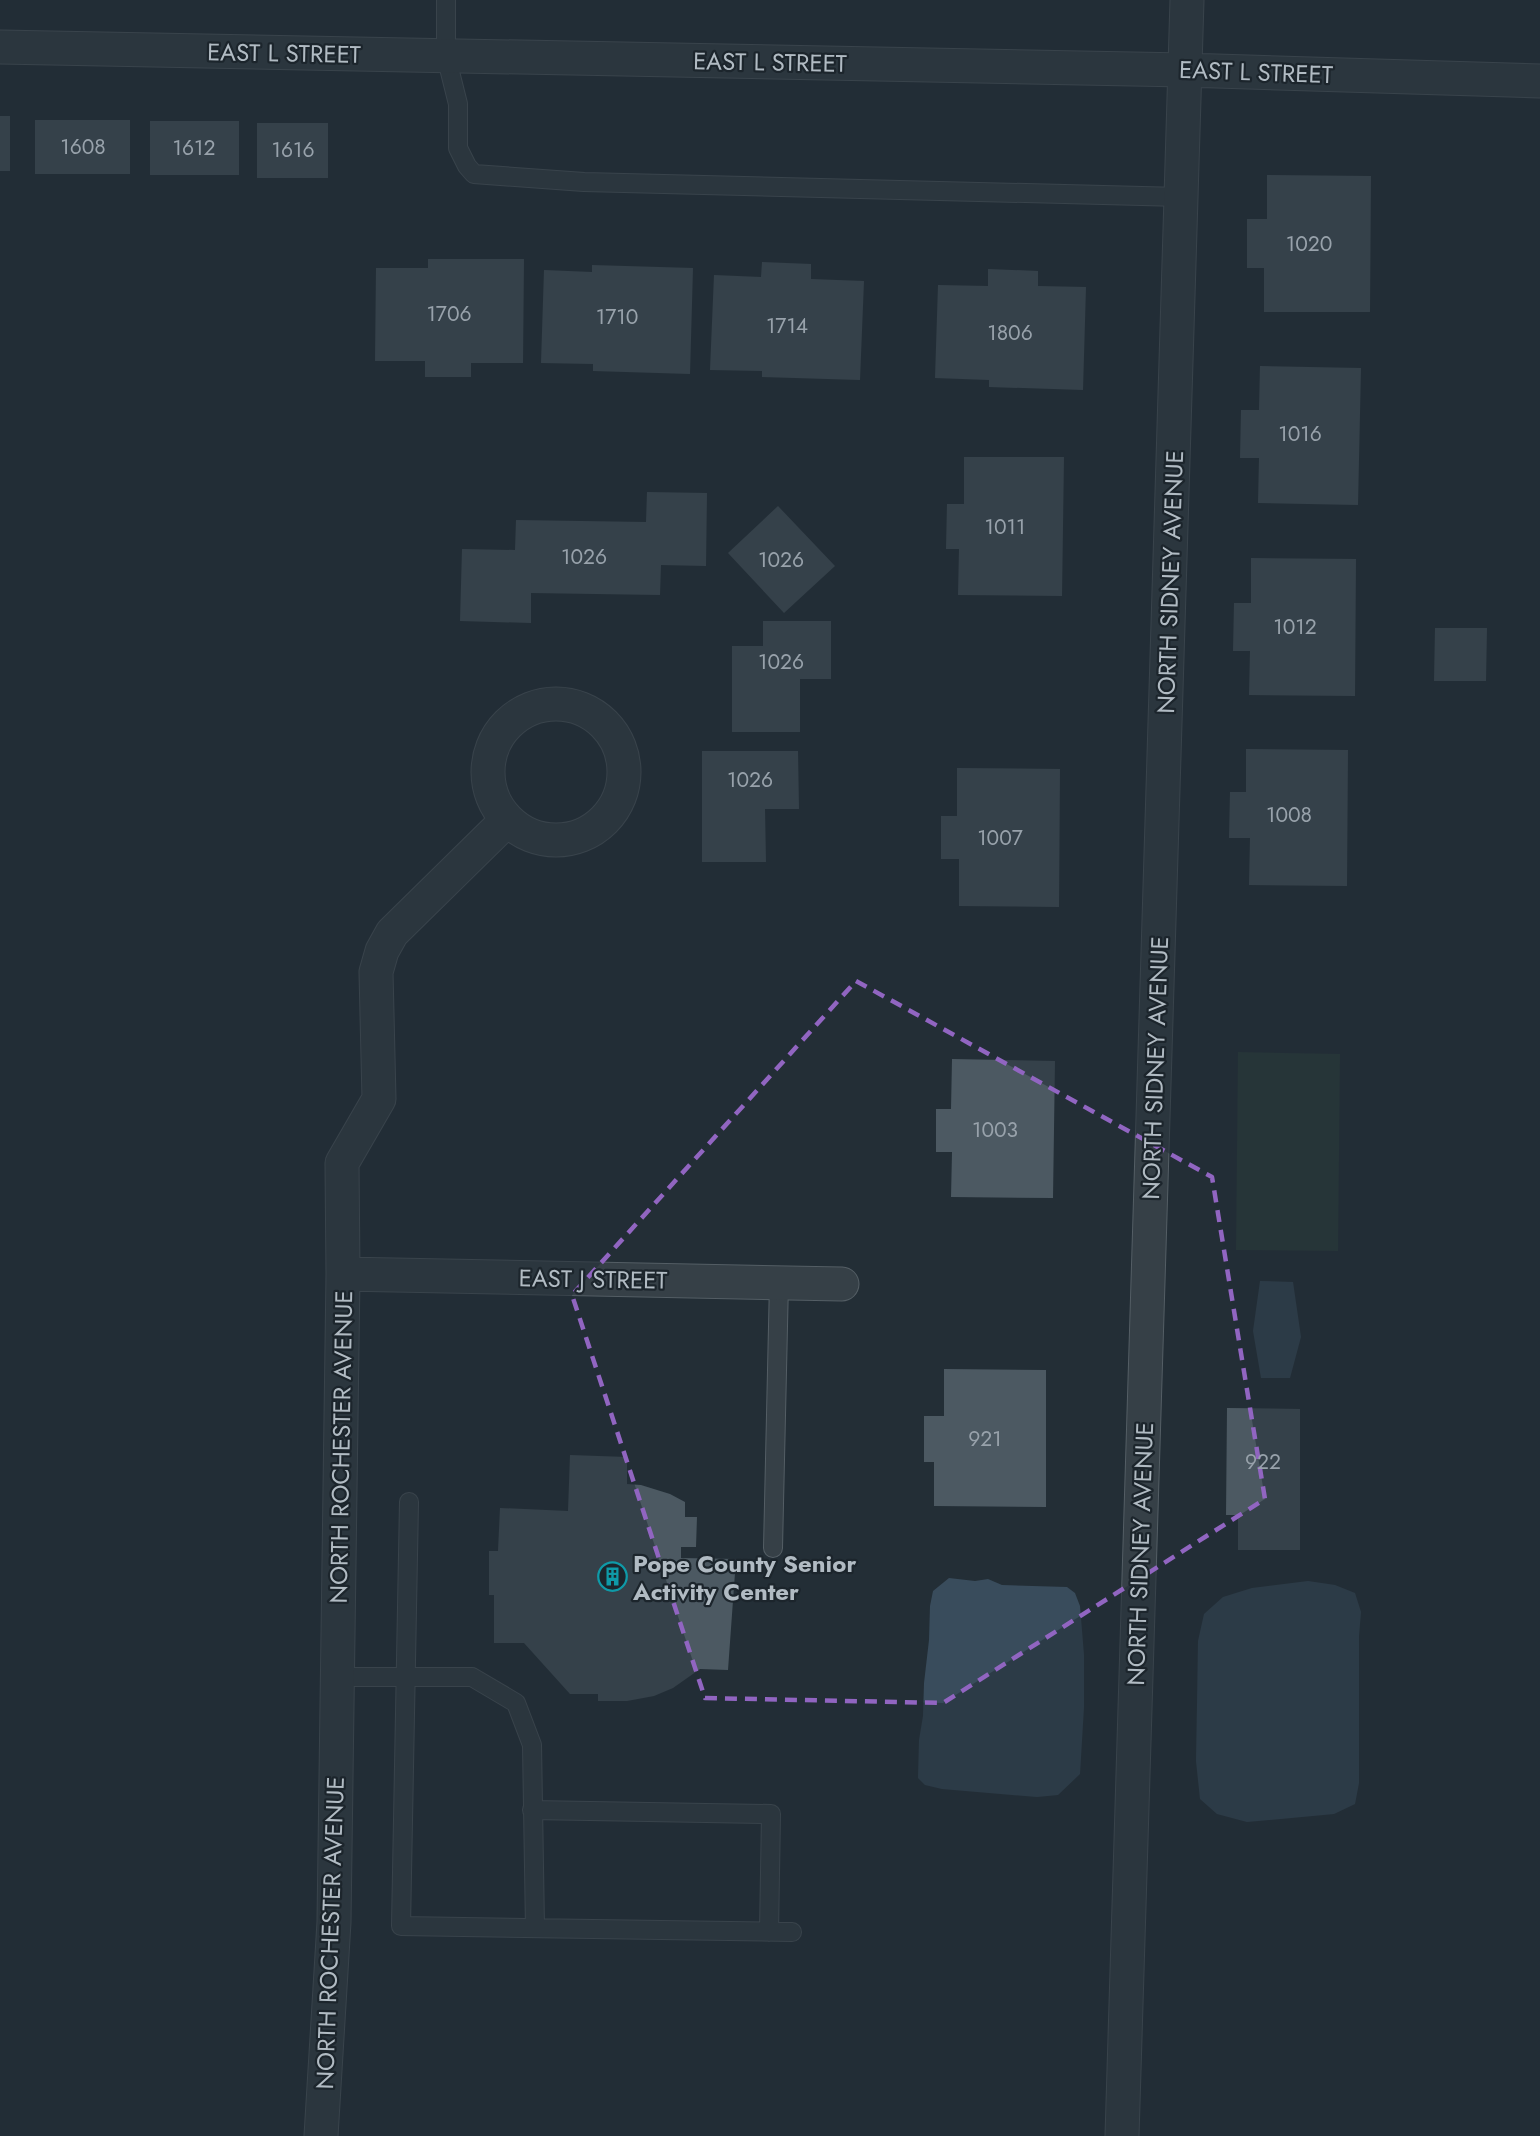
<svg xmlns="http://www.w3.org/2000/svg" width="1540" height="2136" font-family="Jost,sans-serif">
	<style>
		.green { fill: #2b3e3b }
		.water { fill: #394c5c }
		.building { fill: #4c5962 }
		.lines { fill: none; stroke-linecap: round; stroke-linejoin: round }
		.lane-casing { stroke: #545e65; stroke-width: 20 }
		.street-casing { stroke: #545e65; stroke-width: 35 }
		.lane { stroke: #364047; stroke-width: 18 }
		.street { stroke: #364047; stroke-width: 33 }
		.marked { fill: none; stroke: #9165c1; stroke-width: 4.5; stroke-dasharray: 12 8; stroke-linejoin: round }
		.labels { text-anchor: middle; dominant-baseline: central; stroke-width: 4.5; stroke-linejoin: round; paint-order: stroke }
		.number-label { font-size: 21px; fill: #98a2ab }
		.street-label { font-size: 24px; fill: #b1bbc3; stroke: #1c252c }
		.poi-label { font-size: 24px; font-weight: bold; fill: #b1bbc3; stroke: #1c252c; text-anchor: start }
	</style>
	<rect width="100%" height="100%" fill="#232e36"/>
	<!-- green -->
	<path class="green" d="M1238,1052L1340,1054L1338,1251L1236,1250Z"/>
	<!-- water -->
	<path class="water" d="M1260,1281L1293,1282L1301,1337L1290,1378H1261L1253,1331Z
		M949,1578L975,1581L988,1579L1002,1585L1067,1587L1075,1593L1080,1606L1084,1655V1707L1080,1774L1058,1795L1037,1797L942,1789L925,1785L918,1778L919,1740L923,1716L924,1683L929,1640L930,1606L933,1591Z
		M1308,1581L1335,1585L1355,1593L1361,1612L1359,1636V1783L1355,1804L1334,1814L1247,1822L1217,1814L1200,1799L1196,1761L1197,1704L1198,1641L1204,1614L1223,1597L1252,1588Z"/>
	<!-- building -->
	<path class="building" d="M0,116H10V171H0Z
		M35,120H130V174H35Z
		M150,121H239V175H150Z
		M257,123H328V178H257Z
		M1267,175L1371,176L1370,312H1264V268H1247V219H1267Z
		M428,259H524L523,363H471V377H425V361H375L376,268H428Z
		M762,262L811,264V279L864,281L860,380L762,377V371L710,370L714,275L761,277Z
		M592,265L693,268L690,374L593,371V364L541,363L544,270L592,272Z
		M988,269L1038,271V286L1086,287L1083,390L989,387V380L935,378L938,285L988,286Z
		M1260,366L1361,368L1358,505L1258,503L1259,458H1240L1241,410H1259Z
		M964,457H1064L1062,596L958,595L959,549H946L947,504H964Z
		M647,492L707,493L706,566L661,565L660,595L531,593V623L460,621L462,549L515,550L516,520L646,522Z
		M778,506L835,566L784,613L728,553Z
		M1251,558L1356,559L1355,696L1249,695L1250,651H1233L1234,603H1251Z
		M763,621H831V679H800V732H732V646H763Z
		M1435,628H1487L1486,681H1434Z
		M1246,749L1348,750L1347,886L1249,885L1250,838H1229L1230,792H1246Z
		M702,751H798L799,809H765L766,862H702Z
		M957,768L1060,769L1059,907L959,906V859H941V816H957Z
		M952,1059L1055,1061L1053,1198L951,1197L952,1152H936V1109H951Z
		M944,1369L1046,1370V1507L934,1506V1462H924V1416H944Z
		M1227,1408L1300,1409V1550H1238V1515H1226Z
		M570,1455L627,1457V1484L641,1485L670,1494L685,1502V1517H697L696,1547H681V1558L736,1559L728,1670L700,1669L673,1688L654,1696L627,1701H598V1694H570L524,1643H494V1595H489V1551H498L500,1508L568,1511Z"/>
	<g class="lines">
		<defs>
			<path id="lane" d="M446,0V56L458,104V148L467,166L474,174L584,182L1181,197
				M409,1502L401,1926L792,1932
				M773,1548L779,1282
				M338,1677H472L516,1703L532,1745L535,1928
				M532,1810L771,1814L769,1932"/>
			<path id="street" d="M0,47L1185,70L1540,81
				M488 772a68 68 0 1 1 136 0a68 68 0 1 1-136 0Z
				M343,1274L842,1284
				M321,2136L334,1922L343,1274L342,1163L379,1099L376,972L382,951L392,933L507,820
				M1122,2136L1187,0"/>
		</defs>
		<!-- lane casing -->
		<use href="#lane" class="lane-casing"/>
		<!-- street casing -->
		<use href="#street" class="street-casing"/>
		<!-- lane -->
		<use href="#lane" class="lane"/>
		<!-- street -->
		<use href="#street" class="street"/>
	</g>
	<!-- marked area -->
	<path d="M0 0H1540V2136H0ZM856,981L1212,1177L1265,1499L943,1703L705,1698L572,1295Z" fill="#232e36" fill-opacity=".55" fill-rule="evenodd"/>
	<path class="marked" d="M856,981L1212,1177L1265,1499L943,1703L705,1698L572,1295Z"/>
	<!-- icons -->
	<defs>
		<symbol id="building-ring" viewBox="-11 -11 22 22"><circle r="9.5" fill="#1c252c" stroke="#0f9aa8" stroke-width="1.5"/><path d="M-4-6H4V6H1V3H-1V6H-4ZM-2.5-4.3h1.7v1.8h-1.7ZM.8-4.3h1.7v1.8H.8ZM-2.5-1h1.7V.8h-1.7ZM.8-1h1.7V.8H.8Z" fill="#0f9aa8"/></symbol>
	</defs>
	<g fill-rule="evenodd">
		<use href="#building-ring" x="596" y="1560" width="33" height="33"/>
	</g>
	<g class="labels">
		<!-- number labels -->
		<g class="number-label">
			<text x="83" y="147">1608</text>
			<text x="194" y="148">1612</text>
			<text x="293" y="150">1616</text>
			<text x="1309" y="244">1020</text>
			<text x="449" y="314">1706</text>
			<text x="617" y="317">1710</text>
			<text x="787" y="326">1714</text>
			<text x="1010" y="333">1806</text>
			<text x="1300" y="434">1016</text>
			<text x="1005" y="527">1011</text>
			<text x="584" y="557">1026</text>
			<text x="781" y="560">1026</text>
			<text x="1295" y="627">1012</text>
			<text x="781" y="662">1026</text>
			<text x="750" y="780">1026</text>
			<text x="1289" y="815">1008</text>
			<text x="1000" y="838">1007</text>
			<text x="995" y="1130">1003</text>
			<text x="985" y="1439">921</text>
			<text x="1263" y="1462">922</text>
		</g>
		<!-- street labels -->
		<g class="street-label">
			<text transform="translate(284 53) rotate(1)">EAST L STREET</text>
			<text transform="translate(770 62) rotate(1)">EAST L STREET</text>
			<text transform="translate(1256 72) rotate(2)">EAST L STREET</text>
			<text transform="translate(1170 582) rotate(-88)">NORTH SIDNEY AVENUE</text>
			<text transform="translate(1155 1068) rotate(-88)">NORTH SIDNEY AVENUE</text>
			<text transform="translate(593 1279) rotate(1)">EAST J STREET</text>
			<text transform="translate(341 1447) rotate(-89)">NORTH ROCHESTER AVENUE</text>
			<text transform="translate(1140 1554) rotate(-88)">NORTH SIDNEY AVENUE</text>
			<text transform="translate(330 1933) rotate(-88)">NORTH ROCHESTER AVENUE</text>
		</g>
		<!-- poi labels -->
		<g class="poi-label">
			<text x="633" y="1563">Pope County Senior<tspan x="633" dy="28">Activity Center</tspan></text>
		</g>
	</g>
</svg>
